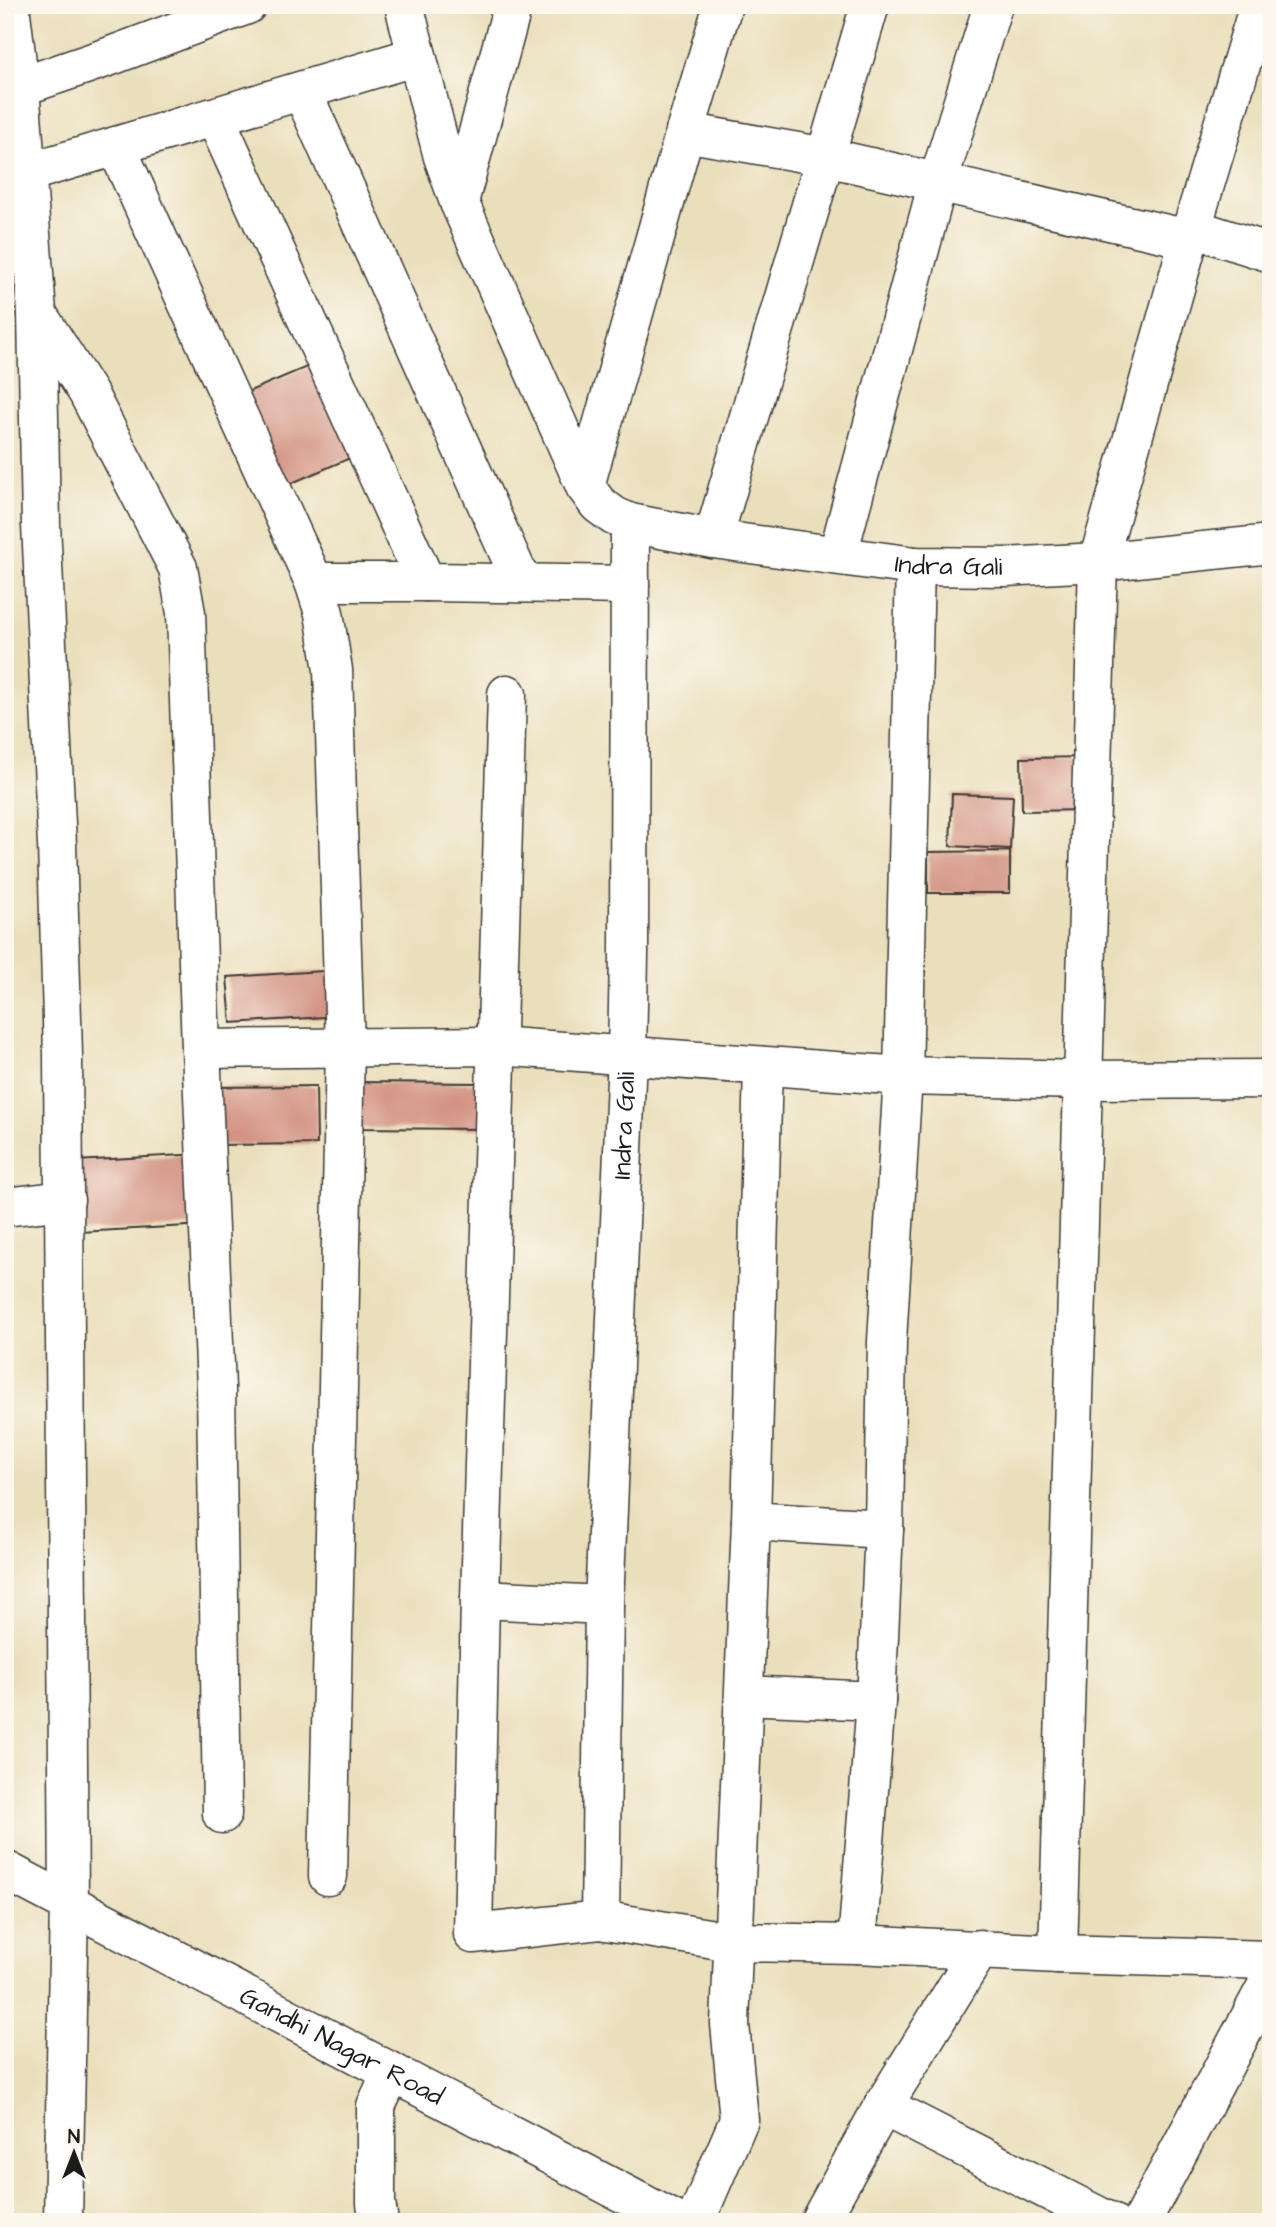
<svg xmlns="http://www.w3.org/2000/svg" width="1276" height="2227" font-family="'Architects Daughter',sans-serif">
	<style>
		.building { fill: #d39383 }
		.lines { fill: none; stroke-linecap: round; stroke-linejoin: round }
		.minor-casing { stroke: #3b3934; stroke-width: 41 }
		.tertiary-casing { stroke: #3b3934; stroke-width: 41 }
		.minor { stroke: #fff; stroke-width: 38 }
		.tertiary { stroke: #fff; stroke-width: 38 }
		.labels { text-anchor: middle; dominant-baseline: central; stroke-width: 5; stroke-linejoin: round; paint-order: stroke }
		.street-label { font-size: 26px; fill: #1c1c1c; stroke: #fbf7ec }
	</style>
	<rect width="100%" height="100%" fill="#fbf7ec"/>
	<filter id="ink" filterUnits="userSpaceOnUse"><feTurbulence type="fractalNoise" baseFrequency=".0143" numOctaves="2"/><feDisplacementMap in="SourceGraphic" scale="14" xChannelSelector="R" yChannelSelector="G"/><feConvolveMatrix kernelMatrix="1 2 1 2 8 2 1 2 1" color-interpolation-filters="sRGB"/></filter>
	<filter id="wash" filterUnits="userSpaceOnUse"><feTurbulence type="fractalNoise" baseFrequency=".00686" numOctaves="4" result="noise"/><feDisplacementMap in="SourceGraphic" scale="28" xChannelSelector="R" yChannelSelector="G"/><feGaussianBlur stdDeviation="1.57" result="paint"/><feColorMatrix in="noise" values="0 0 0 0 0 0 0 0 0 0 0 0 0 0 0 0 0 1.4 0 .05"/><feComposite in="paint" operator="in"/></filter>
	<g filter="url(#wash)">
		<rect width="100%" height="100%" fill="#eadfbb"/>
		<g id="blocks">
			<!-- building -->
			<path class="building" d="M316,363L357,455L285,486L245,393Z
				M1090,757V810L1022,811L1021,758Z
				M952,794L1013,796L1010,849L950,846Z
				M1010,851V893H928V852Z
				M339,970L341,1016L231,1023L227,977Z
				M352,1082L482,1083V1129L352,1128Z
				M316,1086L317,1144L216,1145L214,1087Z
				M201,1154L205,1225L80,1232L76,1161Z"/>
		</g>
	</g>
	<g filter="url(#ink)">
		<use href="#blocks" fill-opacity="0" stroke="#3b3934" stroke-width="2"/>
		<g class="lines">
			<defs>
				<g id="minor">
					<path d="M10,5L20,87"/>
					<path d="M404,5L443,157L459,202L585,486"/>
					<path id="s1" d="M723,5L685,132L585,486L598,504L614,516L630,523L713,539L915,566L1005,567L1098,562L1271,544"/>
					<path d="M302,91L522,583"/>
					<path d="M215,117L426,582L630,585"/>
					<path d="M685,132L826,157L1189,239"/>
					<path d="M116,146L314,582L324,613L333,670L345,1046L328,1876"/>
					<path d="M26,173L417,56"/>
					<path d="M459,202L513,5"/>
					<path d="M1192,228L1271,253"/>
					<path d="M37,313L88,393L178,568L186,613L201,1049L216,1388L222,1814"/>
					<path d="M713,539L870,5"/>
					<path d="M838,554L938,182L993,5"/>
					<path d="M314,582H426"/>
					<path d="M507,694L480,1599L473,1934L600,1920L732,1942L857,1944L1058,1954L1271,1960"/>
					<path d="M201,1049L497,1046L903,1076L1082,1080L1271,1079"/>
					<path d="M763,1066L751,1521L884,1529"/>
					<path d="M5,1207L65,1200"/>
					<path id="s2" d="M480,1599L604,1605L627,1055L629,955L630,523"/>
					<path d="M745,1695L876,1701L884,1529L887,1341L903,1076L915,566"/>
					<path d="M600,1920L604,1605"/>
					<path d="M857,1944L876,1701"/>
					<path d="M1058,1954L1098,562L1192,228L1259,5"/>
					<path d="M883,2106L1110,2222"/>
					<path d="M63,2222L69,1904L63,1055L57,844L41,525L37,313L20,87L108,57L247,5"/>
					<path d="M379,2222L376,2203V2106L392,2072"/>
					<path d="M695,2222L739,2120L730,2024L751,1521"/>
					<path d="M819,2222L883,2106L980,1949"/>
					<path d="M1141,2222L1271,1978"/>
				</g>
				<g id="tertiary">
					<path id="s3" d="M5,1870L678,2222"/>
				</g>
			</defs>
			<!-- minor casing -->
			<use href="#minor" class="minor-casing"/>
			<!-- tertiary casing -->
			<use href="#tertiary" class="tertiary-casing"/>
			<!-- minor -->
			<use href="#minor" class="minor"/>
			<!-- tertiary -->
			<use href="#tertiary" class="tertiary"/>
		</g>
	</g>
	<g class="labels">
		<!-- street labels -->
		<g class="street-label">
			<text stroke="none"><textPath href="#s1" startOffset="882">Indra Gali</textPath></text>
			<text stroke="none"><textPath href="#s2" startOffset="604">Indra Gali</textPath></text>
			<text stroke="none"><textPath href="#s3" startOffset="380">Gandhi Nagar Road</textPath></text>
		</g>
	</g>
	<!-- margin -->
	<rect width="1276" height="2227" fill="none" stroke="#fbf7ec" stroke-width="28"/>
	<!-- north arrow -->
	<g transform="translate(74 2153)" stroke="#fbf7ec" stroke-width="5" paint-order="stroke">
	<path d="M0-5L12 26L0 18L-12 26Z" fill="#1c1c1c"/>
	<text y="-10" font-size="19" font-weight="bold" text-anchor="middle" fill="#1c1c1c">N</text>
	</g>
</svg>
